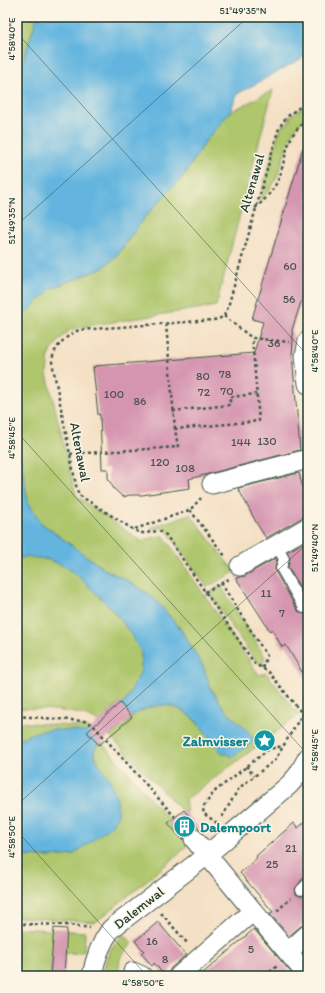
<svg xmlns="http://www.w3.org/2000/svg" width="325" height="993" font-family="Itim,sans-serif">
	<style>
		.green { fill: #aec66c; stroke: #668250 }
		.water { fill: #63b5df; stroke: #41798a }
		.building { fill: #d595b0 }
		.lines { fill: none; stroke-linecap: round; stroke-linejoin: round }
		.lane-casing { stroke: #3f554a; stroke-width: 12 }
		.street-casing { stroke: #3f554a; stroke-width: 21 }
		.path { stroke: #3f554a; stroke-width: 2.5; stroke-dasharray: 3 3; stroke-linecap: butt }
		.lane { stroke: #fff; stroke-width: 10 }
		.street { stroke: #fff; stroke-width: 19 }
		.ticks { fill: none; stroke: #1f3d34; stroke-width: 1; stroke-opacity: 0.45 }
		.labels { text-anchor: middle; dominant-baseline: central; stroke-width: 3; stroke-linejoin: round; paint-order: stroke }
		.number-label { font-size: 12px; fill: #4c5353 }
		.street-label { font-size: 14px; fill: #1f3d34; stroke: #fcf5e5 }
		.culture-label { font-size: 14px; font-weight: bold; fill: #0d838f; stroke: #fcf5e5; text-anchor: end }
		.neatline { fill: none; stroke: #1f3d34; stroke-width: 1.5 }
		.ticks-label { font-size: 10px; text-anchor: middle; fill: #1f3d34 }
	</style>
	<rect width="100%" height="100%" fill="#fcf5e5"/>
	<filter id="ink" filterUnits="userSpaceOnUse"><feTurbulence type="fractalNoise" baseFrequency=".025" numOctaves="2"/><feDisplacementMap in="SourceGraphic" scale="8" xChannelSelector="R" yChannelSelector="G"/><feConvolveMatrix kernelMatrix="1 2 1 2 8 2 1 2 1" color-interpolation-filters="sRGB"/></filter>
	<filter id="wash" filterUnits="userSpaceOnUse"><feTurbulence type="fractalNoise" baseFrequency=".012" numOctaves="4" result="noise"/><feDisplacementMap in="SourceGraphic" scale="16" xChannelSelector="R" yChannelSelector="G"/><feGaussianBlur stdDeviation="0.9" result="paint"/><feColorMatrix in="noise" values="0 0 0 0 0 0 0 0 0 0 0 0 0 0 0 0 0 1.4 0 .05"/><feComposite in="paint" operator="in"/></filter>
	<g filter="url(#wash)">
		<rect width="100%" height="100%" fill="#f4e0c4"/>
		<!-- green -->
		<path class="green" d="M17,17H37L17,80Z
			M273,90L260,138L216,306L81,327L70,330L60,339L49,354L47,374L76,496L141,541L163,535L259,675L266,673L299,715L185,800L187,813L184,810L182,811L110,736L122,726L124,728L126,727L124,725L132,718L131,716C139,712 148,707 157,705C186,700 206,734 222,753L227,754L246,729L226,711L211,688L203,666L179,627L157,602L150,595L130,582L104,569L41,523L28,502L17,436V325L27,312L52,288L103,268L116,257L144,218L185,174L207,139L230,112Z
			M308,104V117C286,130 286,155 277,177C273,186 267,193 261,200L260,198L277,138L283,124L286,125L290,120V116Z
			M190,514L229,565L235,569H240L207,587L167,531C161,526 156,530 150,528Z
			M27,557C40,558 53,559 65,566C85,578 138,633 142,656C144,672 133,693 122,705L120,703L111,711L109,709L108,710L110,713L99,723C85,709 37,709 17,708V558Z
			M221,586L265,657L262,665L255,660L212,598L211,593L212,591Z
			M17,722L85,727L90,729L87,732C64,731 36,726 17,742Z
			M102,743L170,821L168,823L187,845L179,854L96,922L17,917V856L50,857L73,855L95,757L94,751L98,744L99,745Z
			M17,928L85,932L84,951L72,954V952L66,954L52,952L50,976H17Z
			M124,934L132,943L120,958L118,976H103C105,958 110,946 124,934Z"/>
		<!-- water -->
		<path class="water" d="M37,17H308V55L237,94L230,112L207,139L185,174L144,218L116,256L103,268L52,288L27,312L17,325V80Z
			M17,436L28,502L41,523L104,569L130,582L150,595L157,602L179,627L203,666L211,689L226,711L246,729L254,739L252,743L232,757L227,754L222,753C213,743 206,731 196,721C172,697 147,703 122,723C112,732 100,739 94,751L95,757L111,782L117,800L118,814L111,826L73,855L50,857L17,856V742C38,725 62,730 87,732L125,702L141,671V652L134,639L121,620L106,603L75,573L64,566L47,559L27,557L17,558Z"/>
		<g id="blocks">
			<!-- building -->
			<path class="building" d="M304,145H308V280L292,330L293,341L292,354L300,450L189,479L190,488L142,495H130L123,497L114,489L108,478V469H102L100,414L98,415L93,367H95V366L254,353L263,322L252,319Z
				M299,473L305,497L308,503V516L303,517L266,538L257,524L238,488Z
				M308,540V602L288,567L290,559L287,552Z
				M276,558L277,560L275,566V571L298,611L304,614L308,613V682L286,645L282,647L272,629L270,631L236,578L245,576Z
				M120,703L132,717L99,745L87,732Z
				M184,810L202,832L198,829L192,828L187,831L184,835L183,840L168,823Z
				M308,819V877L303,878L295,889L296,894L300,896H303L308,892V923L301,926L289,936L270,914L273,912L240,873L257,858L256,856L294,823L298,828Z
				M158,922L186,955L171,968L169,972L168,976H165L154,963L152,966L141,953L144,951L135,941Z
				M54,928L67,929L64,976H50Z
				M254,929L294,976H196L201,972L202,974Z"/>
		</g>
	</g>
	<g filter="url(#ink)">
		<use href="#blocks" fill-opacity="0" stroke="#3f554a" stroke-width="1"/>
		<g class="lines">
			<defs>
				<path id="lane" d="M276,545L284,559L281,568L304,608
					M301,890L308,883"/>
				<path id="street" d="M308,341L305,356L308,384
					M212,484L308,459
					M240,566L308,527
					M253,911L308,976
					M288,952L308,934
					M133,972L142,976
					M92,976C95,958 100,944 111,929L207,855L289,785L298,775L308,757
					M179,976L253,911L194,839"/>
			</defs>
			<!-- lane casing -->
			<use href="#lane" class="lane-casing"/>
			<!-- street casing -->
			<use href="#street" class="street-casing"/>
			<!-- path -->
			<path class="path" d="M255,208C264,201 272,192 277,182C288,159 283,135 308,120
				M224,316L252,338L289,342
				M166,324L175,429
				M173,411L230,405V397L256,394
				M70,454L178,447L175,429L259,421L252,338
				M190,510L225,556
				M135,529L190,510L201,498
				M221,583L267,656L262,668
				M205,592L229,579
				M17,716L84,721L93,725L175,817
				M304,716L269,672L255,664L166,535C159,528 153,533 144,533C140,533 137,531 134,530L79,495L77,490L52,362C53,347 66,336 79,330L213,320C222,319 225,316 228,307L278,131C284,117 295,109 308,103
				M246,766L254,776
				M222,817L239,788L275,760L300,718L308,712
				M217,823L203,813L204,806L214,792L269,749L283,746
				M277,911L291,898
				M161,913L188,944
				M17,924L70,925L90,928
				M265,976L277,966"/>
			<!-- lane -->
			<use href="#lane" class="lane"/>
			<!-- street -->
			<use href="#street" class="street"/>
		</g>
	</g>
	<!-- ticks -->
	<path class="ticks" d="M17,33L308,356M17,225L248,17M17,432L308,755M17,805L308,543M17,831L147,976"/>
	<!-- icons -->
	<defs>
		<symbol id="sight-disc" viewBox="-11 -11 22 22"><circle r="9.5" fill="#0f9aa8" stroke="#fcf5e5"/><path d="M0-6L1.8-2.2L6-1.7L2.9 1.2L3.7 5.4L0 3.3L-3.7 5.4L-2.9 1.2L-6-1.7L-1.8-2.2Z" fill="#fff"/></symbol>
		<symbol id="building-disc" viewBox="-11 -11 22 22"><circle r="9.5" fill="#0f9aa8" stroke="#fcf5e5"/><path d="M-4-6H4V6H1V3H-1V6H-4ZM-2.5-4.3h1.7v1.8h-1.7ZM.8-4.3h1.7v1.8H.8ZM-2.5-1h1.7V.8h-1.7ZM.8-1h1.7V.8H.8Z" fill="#fff"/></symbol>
	</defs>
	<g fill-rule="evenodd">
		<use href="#sight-disc" x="252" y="728" width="25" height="25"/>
		<use href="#building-disc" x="172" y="814" width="25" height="25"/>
	</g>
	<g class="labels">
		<!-- number labels -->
		<g class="number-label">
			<text x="290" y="266">60</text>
			<text x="289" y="299">56</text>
			<text x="274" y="343">36</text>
			<text x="225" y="374">78</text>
			<text x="203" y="376">80</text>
			<text x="227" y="391">70</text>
			<text x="204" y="392">72</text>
			<text x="114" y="394">100</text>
			<text x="140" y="401">86</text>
			<text x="267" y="441">130</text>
			<text x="241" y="442">144</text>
			<text x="160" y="462">120</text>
			<text x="185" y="468">108</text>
			<text x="266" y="593">11</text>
			<text x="282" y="613">7</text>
			<text x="291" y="848">21</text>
			<text x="272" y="864">25</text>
			<text x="152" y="941">16</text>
			<text x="251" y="949">5</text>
			<text x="165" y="959">8</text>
		</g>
		<!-- street labels -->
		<g class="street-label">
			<text transform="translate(252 183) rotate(-74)">Altenawal</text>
			<text transform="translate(80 452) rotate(79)">Altenawal</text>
			<text transform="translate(139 908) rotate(-38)">Dalemwal</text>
		</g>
		<!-- culture labels -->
		<g class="culture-label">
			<text x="248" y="741">Zalmvisser</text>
			<text x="200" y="827" text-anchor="start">Dalempoort</text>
		</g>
	</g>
	<!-- margin -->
	<rect width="325" height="993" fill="none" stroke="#fcf5e5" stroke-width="44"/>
	<rect x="22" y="22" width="281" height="949" class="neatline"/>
	<g class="ticks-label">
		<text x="243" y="14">51°49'35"N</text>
		<text transform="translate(11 39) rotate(-90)" y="4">4°58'40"E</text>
		<text transform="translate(11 221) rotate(-90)" y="4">51°49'35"N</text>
		<text transform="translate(314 351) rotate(-90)" y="4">4°58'40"E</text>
		<text transform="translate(11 438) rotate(-90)" y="4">4°58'45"E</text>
		<text transform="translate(314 548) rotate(-90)" y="4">51°49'40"N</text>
		<text transform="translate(314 750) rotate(-90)" y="4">4°58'45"E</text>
		<text transform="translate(11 837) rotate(-90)" y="4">4°58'50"E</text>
		<text x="143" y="986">4°58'50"E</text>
	</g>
</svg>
